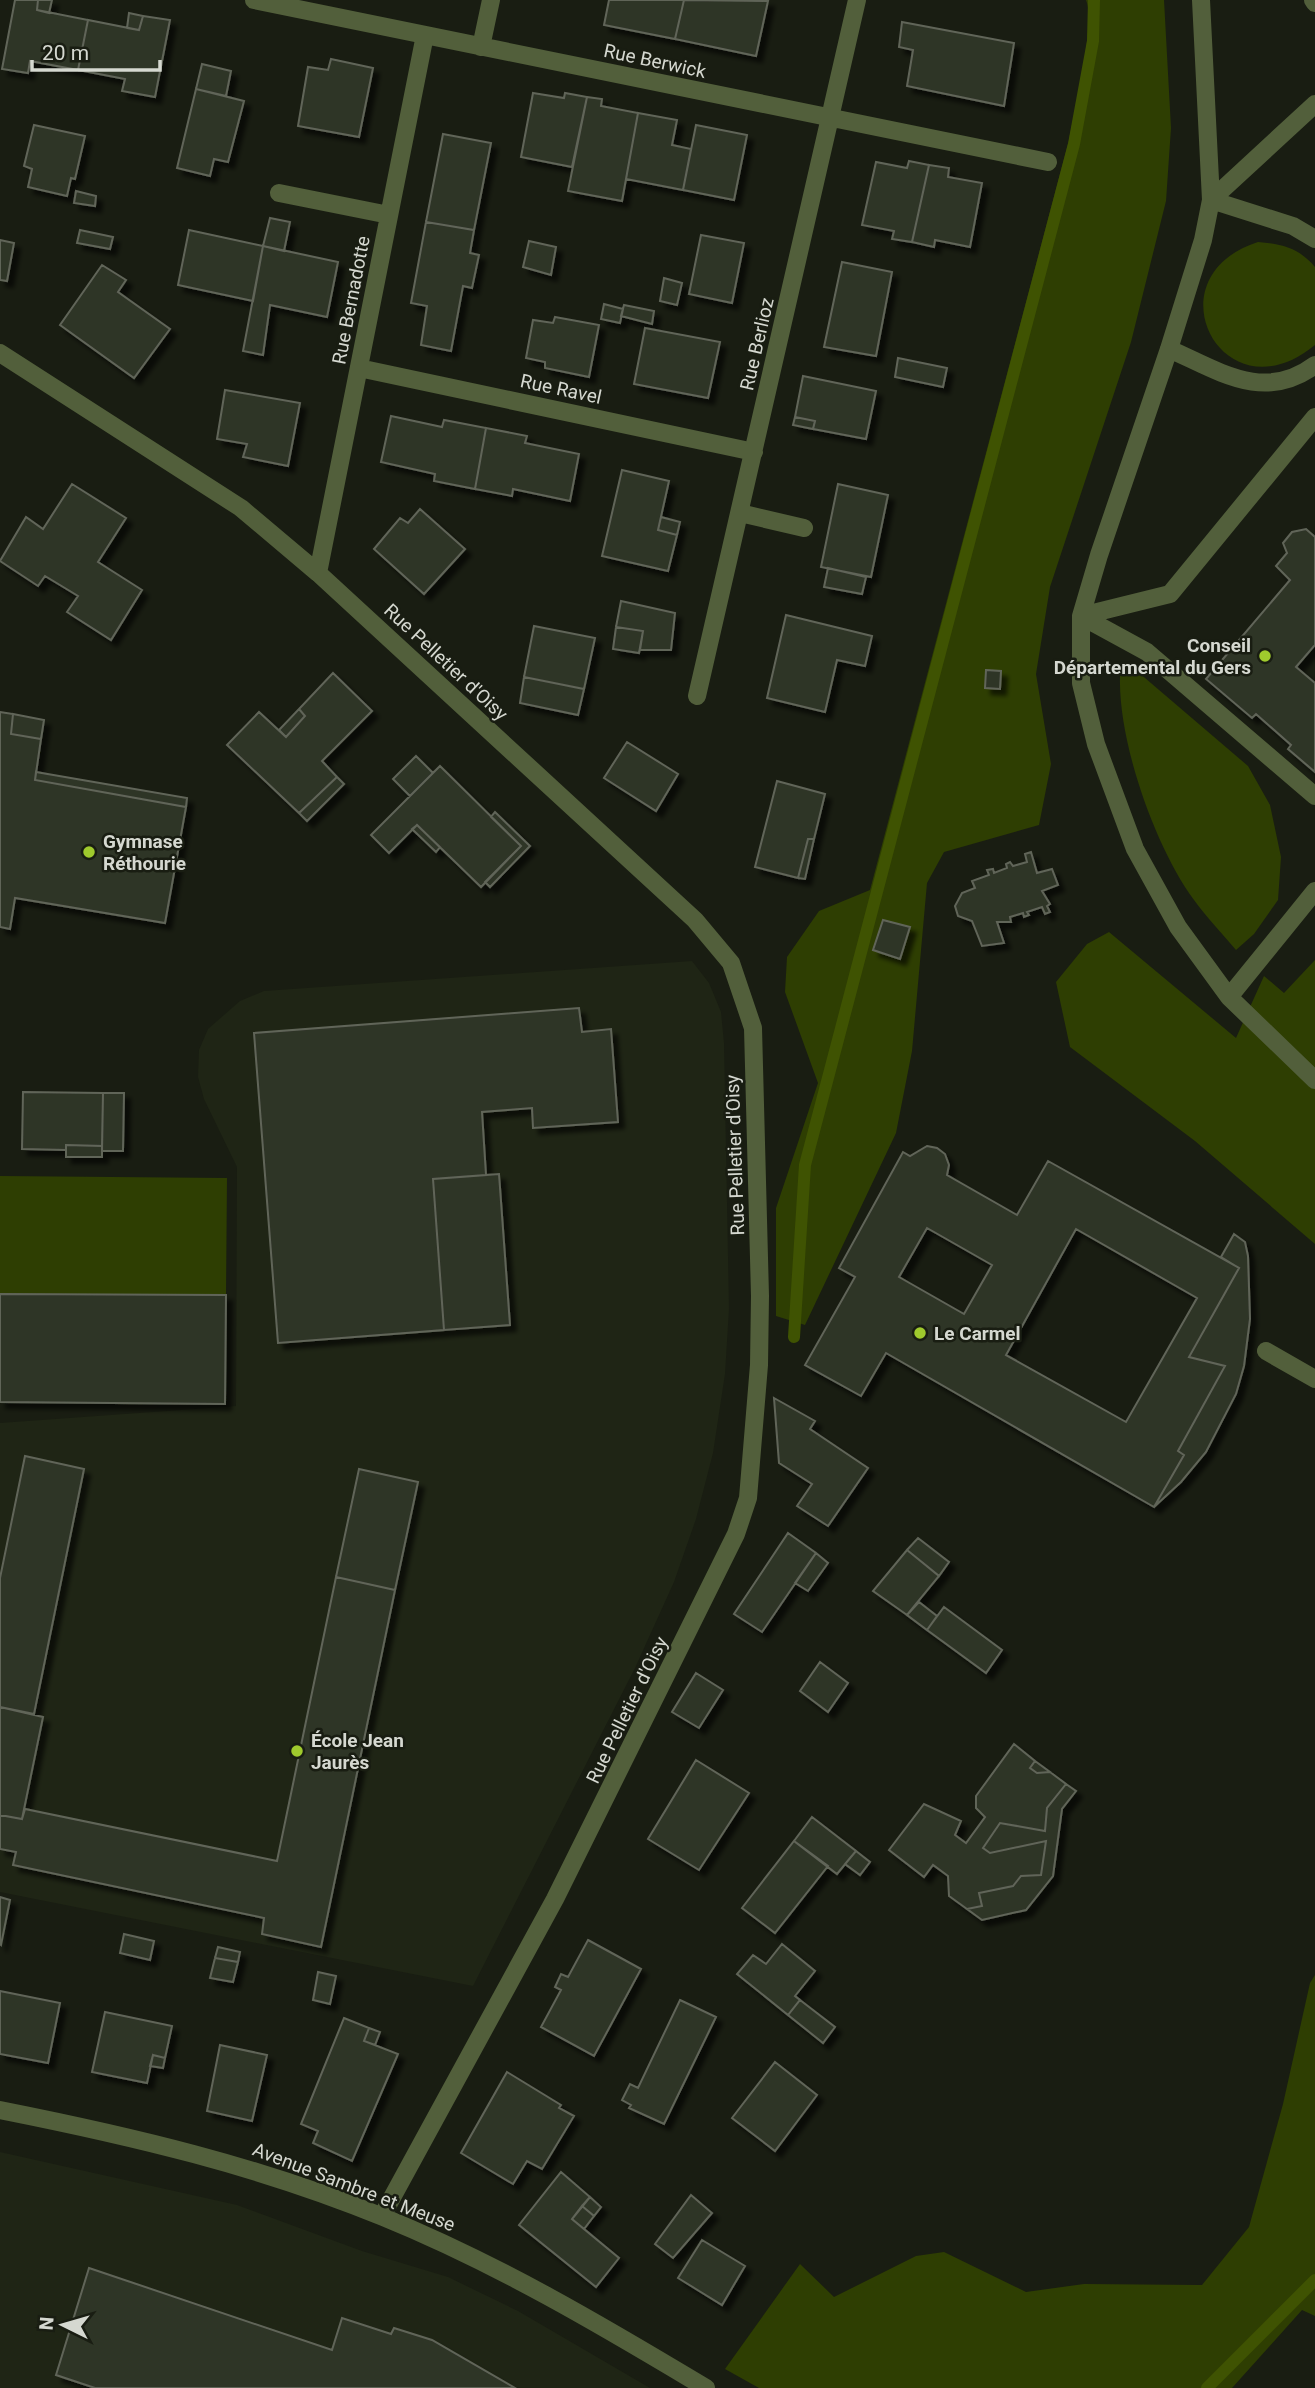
<svg xmlns="http://www.w3.org/2000/svg" width="1315" height="2388" font-family="Roboto,sans-serif">
	<style>
		.built { fill: #1f2515 }
		.green { fill: #2e3e02 }
		.lines { fill: none; stroke-linecap: round; stroke-linejoin: round }
		.stream { stroke: #3f5302; stroke-width: 12 }
		.building { fill: #2f3428; stroke: #616559; stroke-width: 2; fill-rule: evenodd; filter: url(#shadow) }
		.minor { stroke: #525f3b; stroke-width: 18 }
		.poi-dot { fill: #9fca2d; stroke: #191d12; stroke-width: 2.5 }
		.labels { text-anchor: middle; dominant-baseline: central; stroke-width: 5; stroke-linejoin: round; paint-order: stroke }
		.street-label { font-size: 19px; fill: #d5d8d0; stroke: #191d12 }
		.poi-label { font-size: 19px; font-weight: bold; fill: #d5d8d0; stroke: #191d12; text-anchor: start }
	</style>
	<defs>
		<filter id="shadow"><feDropShadow dx="6" dy="6" stdDeviation="2" flood-color="#0009"/></filter>
	</defs>
	<rect width="100%" height="100%" fill="#191d12"/>
	<!-- built -->
	<path class="built" d="M692,961L709,983L721,1012L724,1043L729,1309L725,1374L713,1453L696,1519L674,1582L635,1668L473,1986L0,1892V1423L236,1406L237,1167L204,1099L198,1077L199,1050L208,1029L240,1001L264,991Z
		M0,2152L237,2205L362,2251L448,2277L518,2311L650,2388H0Z"/>
	<!-- green -->
	<path class="green" d="M1086,0H1164L1171,128L1166,201L1131,342L1050,587L1036,674L1051,764L1039,825L944,852L927,883L912,1051L896,1133L805,1325L776,1316V1208L818,1083L785,992L787,957L819,911L870,890L1069,140C1074,112 1096,22 1086,0Z
		M1258,242C1282,244 1299,248 1315,267V345C1223,421 1148,277 1258,242Z
		M1131,666L1248,766L1270,805L1281,857L1278,900L1254,934L1236,950C1222,933 1206,917 1194,900C1155,847 1118,742 1120,676Z
		M1109,932L1236,1038L1264,976L1284,993L1315,960V1244L1195,1141L1070,1047L1056,982L1087,944Z
		M0,1176L227,1178L226,1295L0,1294Z
		M1315,1975V2316L1302,2310L1232,2388H759L725,2369L800,2264L834,2297L916,2256L944,2252L1026,2292L1084,2284L1202,2285L1249,2227L1283,2104L1310,1983Z"/>
	<g class="lines">
		<!-- stream -->
		<path class="stream" d="M794,1337L805,1165L1074,144L1093,41L1094,0
			M1207,2388L1315,2280"/>
	</g>
	<!-- building -->
	<path class="building" d="M15,0H38L37,10L88,20L78,70L30,61L28,73L2,69Z
		M38,0H52L49,13L37,10Z
		M609,0H684L675,39L604,25Z
		M684,0L768,1L756,56L675,39Z
		M129,13L143,16L139,30L127,28Z
		M143,16L170,20L155,97L122,91L125,79L78,70L88,20L139,30Z
		M902,22L1014,43L1004,106L907,86L913,50L899,47Z
		M331,59L373,68L359,137L298,126L308,67L328,70Z
		M202,64L231,71L226,96L196,89Z
		M196,89L244,101L228,162L214,159L210,176L177,168Z
		M533,93L564,98L565,93L587,97L572,167L521,157Z
		M587,97L602,99L601,106L638,113L622,201L568,191Z
		M638,113L677,120L672,145L691,149L683,190L626,179Z
		M34,125L85,136L75,179L71,178L67,196L28,187L32,169L24,166Z
		M696,125L747,135L734,200L683,190Z
		M443,134L491,143L474,230L426,222Z
		M909,161L929,165L912,242L892,239L894,231L862,225L876,162L907,168Z
		M929,165L949,168L948,177L982,183L970,247L935,240L934,247L912,242Z
		M76,191L96,196L95,206L74,203Z
		M270,218L290,222L284,251L263,246Z
		M426,222L474,230L470,253L479,255L472,288L463,286L451,351L421,345L427,306L411,303Z
		M80,230L113,237L110,249L77,243Z
		M189,230L263,246L253,301L178,285Z
		M701,235L744,243L732,303L689,294Z
		M0,240L14,243L7,281L0,280Z
		M529,241L556,247L551,275L523,267Z
		M263,246L338,262L327,317L270,305L263,355L243,351Z
		M842,262L892,272L876,356L824,347Z
		M102,265L126,280L118,292L170,329L134,378L60,325Z
		M664,278L682,283L677,305L660,301Z
		M604,304L623,309L620,323L601,319Z
		M624,305L654,311L652,324L621,316Z
		M555,317L599,325L589,377L545,368V362L526,358L533,320L553,323Z
		M645,328L720,342L708,398L634,384Z
		M898,358L947,368L943,387L895,377Z
		M803,376L876,391L866,439L813,429L815,421L795,417Z
		M225,390L300,403L288,466L243,457L247,444L217,439Z
		M391,416L442,427L444,420L486,428L475,489L434,481L435,474L381,462Z
		M795,417L815,421L813,429L793,425Z
		M486,428L527,436L525,443L579,454L570,501L513,489L512,496L475,489Z
		M622,470L669,481L658,530L677,535L668,571L602,556Z
		M72,484L126,518L98,562L142,590L111,640L67,612L78,596L45,576L38,586L0,561L26,517L43,529Z
		M838,484L888,495L871,577L821,567Z
		M420,509L465,549L424,594L374,549L400,518L408,523Z
		M661,517L680,522L677,535L658,530Z
		M1306,529L1315,537V645L1296,667L1315,683V772L1288,749L1291,745L1256,714L1252,718L1206,679L1290,580L1276,566L1287,553L1283,543L1292,532Z
		M828,568L866,577L862,594L824,587Z
		M621,601L675,613L671,650H640L643,631L616,627Z
		M786,615L872,636L865,666L837,660L825,712L767,698Z
		M534,626L595,638L584,689L524,677Z
		M616,627L643,631L639,653L613,649Z
		M986,670L1001,671L1000,689L985,688Z
		M333,673L372,711L322,761L337,777L299,813L227,745L259,712L286,737L305,716L299,709Z
		M524,677L584,689L578,715L520,703Z
		M299,709L305,716L286,737L279,730Z
		M0,712L13,714L11,734L41,739L35,780L186,807L165,923L15,898L10,929L0,927Z
		M13,714L44,720L41,739L11,734Z
		M627,742L678,774L656,811L604,778Z
		M416,756L433,773L410,796L393,779Z
		M440,766L521,846L481,887L417,825L389,853L371,835Z
		M36,772L187,798L186,807L35,780Z
		M337,777L344,784L307,821L299,813Z
		M777,781L825,794L814,839H808L798,878L755,867Z
		M495,812L530,846L490,887L485,882L521,846L491,817Z
		M417,825L440,847L436,852L412,829Z
		M808,839H814L805,879L798,878Z
		M1031,852L1037,873L1052,869L1058,885L1042,891L1050,904L1047,906L1050,912L1045,914L1042,907L1027,912L1029,915L1024,917L1023,913L1010,917L1011,922H997L1004,943L982,946L972,921L958,916L955,906L962,893L975,888L972,881L989,875L987,870L993,869L994,873L1007,868L1006,864L1010,862L1013,866L1027,862L1025,854Z
		M883,920L910,927L900,959L873,950Z
		M579,1008L582,1032L611,1029L618,1122L533,1128L532,1108L482,1112L486,1175L433,1179L444,1330L278,1343L254,1033Z
		M23,1092L103,1093L102,1146L66,1145V1150L22,1149Z
		M103,1093H124L123,1151H102Z
		M66,1145L102,1146V1157H66Z
		M927,1146L937,1148L945,1154L949,1165L947,1175L1017,1215L1048,1161L1239,1268L1189,1357L1225,1366L1178,1451L1184,1455L1154,1507L886,1353L861,1396L805,1365L855,1277L839,1268L903,1152L910,1156ZM927,1228L992,1265L964,1314L899,1277ZM1076,1229L1197,1298L1126,1422L1006,1355Z
		M499,1174L510,1325L444,1330L433,1179Z
		M1234,1234L1245,1242L1248,1256L1250,1319L1244,1366L1236,1394L1206,1452L1181,1482L1154,1507L1184,1455L1178,1451L1225,1366L1189,1357L1239,1268L1221,1257Z
		M0,1294L226,1295L225,1404L0,1402Z
		M774,1398L815,1421L810,1429L868,1468L828,1526L797,1506L812,1484L779,1463Z
		M25,1456L84,1469L34,1714L0,1707V1578Z
		M359,1469L418,1482L395,1590L336,1577Z
		M788,1533L816,1553L762,1632L734,1614Z
		M918,1538L949,1562L939,1576L907,1550Z
		M907,1550L939,1576L907,1615L873,1591Z
		M816,1553L828,1563L808,1591L795,1583Z
		M336,1577L395,1590L321,1947L262,1934L264,1918L13,1865L16,1852L0,1849V1815L22,1819L25,1809L277,1861Z
		M919,1602L937,1616L927,1630L907,1615Z
		M944,1607L1002,1650L986,1673L927,1630Z
		M820,1662L848,1683L828,1712L800,1691Z
		M696,1673L723,1690L699,1728L672,1712Z
		M0,1707L43,1717L22,1819L0,1815Z
		M1014,1744L1035,1761L1030,1768L1037,1773L1050,1772L1066,1784L1047,1808L1045,1831L1000,1823L983,1848L990,1853L1046,1841L1041,1875L1021,1876L1013,1886L979,1893L982,1906L967,1909L949,1896L948,1876L933,1865L924,1877L889,1850L924,1804L961,1821L955,1835L966,1843L985,1817L976,1808V1796Z
		M696,1760L749,1793L699,1870L648,1839Z
		M1035,1761L1050,1772L1037,1773L1030,1768Z
		M1066,1784L1076,1791L1062,1809L1053,1876L1026,1910L982,1920L967,1909L982,1906L979,1893L1013,1886L1021,1876L1041,1875L1046,1841L990,1853L983,1848L1000,1823L1045,1831L1047,1808Z
		M812,1817L856,1851L837,1874L794,1841Z
		M794,1841L828,1866L775,1933L742,1908Z
		M856,1851L870,1862L860,1875L845,1864Z
		M0,1897L10,1900L1,1945L0,1944Z
		M124,1934L154,1941L150,1960L120,1953Z
		M588,1940L641,1969L594,2056L541,2027L561,1990L555,1987L561,1974L568,1977Z
		M782,1944L815,1971L795,1996L800,2000L788,2015L737,1974L753,1955L766,1964Z
		M218,1947L240,1952L238,1962L215,1958Z
		M215,1958L238,1962L233,1982L210,1978Z
		M318,1972L336,1976L330,2004L313,2000Z
		M0,1991L60,2003L48,2063L0,2054Z
		M680,2000L716,2017L664,2124L629,2108L631,2105L622,2100L630,2084L638,2088Z
		M800,2000L835,2027L823,2043L788,2015Z
		M105,2012L172,2026L165,2058L153,2055L147,2083L92,2072Z
		M344,2018L369,2028L364,2041L398,2054L352,2161L313,2143L318,2131L301,2124Z
		M369,2028L380,2032L375,2045L364,2041Z
		M220,2045L267,2055L252,2121L207,2111Z
		M153,2055L165,2058L163,2068L150,2066Z
		M775,2062L817,2095L775,2151L732,2118Z
		M507,2072L561,2105L559,2108L574,2116L542,2169L527,2161L513,2184L461,2153Z
		M561,2172L590,2197L572,2219L619,2258L596,2287L519,2225Z
		M691,2195L712,2213L673,2258L655,2244Z
		M590,2197L601,2207L594,2216L582,2206Z
		M582,2206L594,2216L584,2229L572,2219Z
		M702,2240L745,2266L722,2305L678,2278Z
		M89,2268L332,2350L342,2318L391,2334L394,2328L432,2340L515,2388H95L56,2375Z"/>
	<g class="lines">
		<!-- minor -->
		<path class="minor" d="M254,0L1048,162
			M1201,0L1211,200L1203,240L1169,349L1099,555L1081,616V683L1096,744L1135,849L1178,927L1229,997L1315,1080
			M1313,0L1315,3
			M481,47L491,0
			M1315,104L1211,200L1293,226L1315,239
			M279,193L389,215
			M1169,349C1219,371 1264,403 1315,365
			M0,353L241,508L318,573L695,920L731,963L753,1028L760,1296L759,1365L748,1498L736,1534L555,1899L382,2216
			M359,368L754,452
			M740,513L804,528
			M318,573L425,35
			M1081,616L1170,594L1315,417
			M1081,616L1147,652L1315,796
			M697,696L857,0
			M1229,997L1315,891
			M1266,1351L1315,1379
			M0,2110C131,2136 259,2166 383,2217C496,2263 601,2325 706,2388"/>
	</g>
	<!-- markers -->
	<g class="poi-dot">
		<circle cx="1265" cy="656" r="7"/>
		<circle cx="89" cy="852" r="7"/>
		<circle cx="920" cy="1333" r="7"/>
		<circle cx="297" cy="1751" r="7"/>
	</g>
	<g class="labels">
		<!-- street labels -->
		<g class="street-label">
			<text transform="translate(655 61) rotate(12)">Rue Berwick</text>
			<text transform="translate(351 300) rotate(-79)">Rue Bernadotte</text>
			<text transform="translate(757 344) rotate(-77)">Rue Berlioz</text>
			<text transform="translate(561 389) rotate(12)">Rue Ravel</text>
			<text transform="translate(446 662) rotate(43)">Rue Pelletier d'Oisy</text>
			<text transform="translate(735 1155) rotate(-92)">Rue Pelletier d'Oisy</text>
			<text transform="translate(627 1710) rotate(-64)">Rue Pelletier d'Oisy</text>
			<text transform="translate(354 2187) rotate(21)">Avenue Sambre et Meuse</text>
		</g>
		<!-- poi labels -->
		<g class="poi-label">
			<text x="1251" y="645" text-anchor="end">Conseil<tspan x="1251" dy="22">Départemental du Gers</tspan></text>
			<text x="103" y="841">Gymnase<tspan x="103" dy="22">Réthourie</tspan></text>
			<text x="934" y="1333">Le Carmel</text>
			<text x="311" y="1740">École Jean<tspan x="311" dy="22">Jaurès</tspan></text>
		</g>
	</g>
	<!-- north arrow -->
	<g transform="translate(63 2325) rotate(275)" stroke="#191d12" stroke-width="5" paint-order="stroke">
	<path d="M0-5L12 26L0 18L-12 26Z" fill="#d5d8d0"/>
	<text y="-10" font-size="19" font-weight="bold" text-anchor="middle" fill="#d5d8d0">N</text>
	</g>
	<!-- scale -->
	<path d="M32 60v10h128v-10" fill="none" stroke="#d5d8d0" stroke-width="3.5"/>
	<text x="42" y="60" font-size="21" fill="#d5d8d0" stroke="#191d12" stroke-width="5" paint-order="stroke">20 m</text>
</svg>
